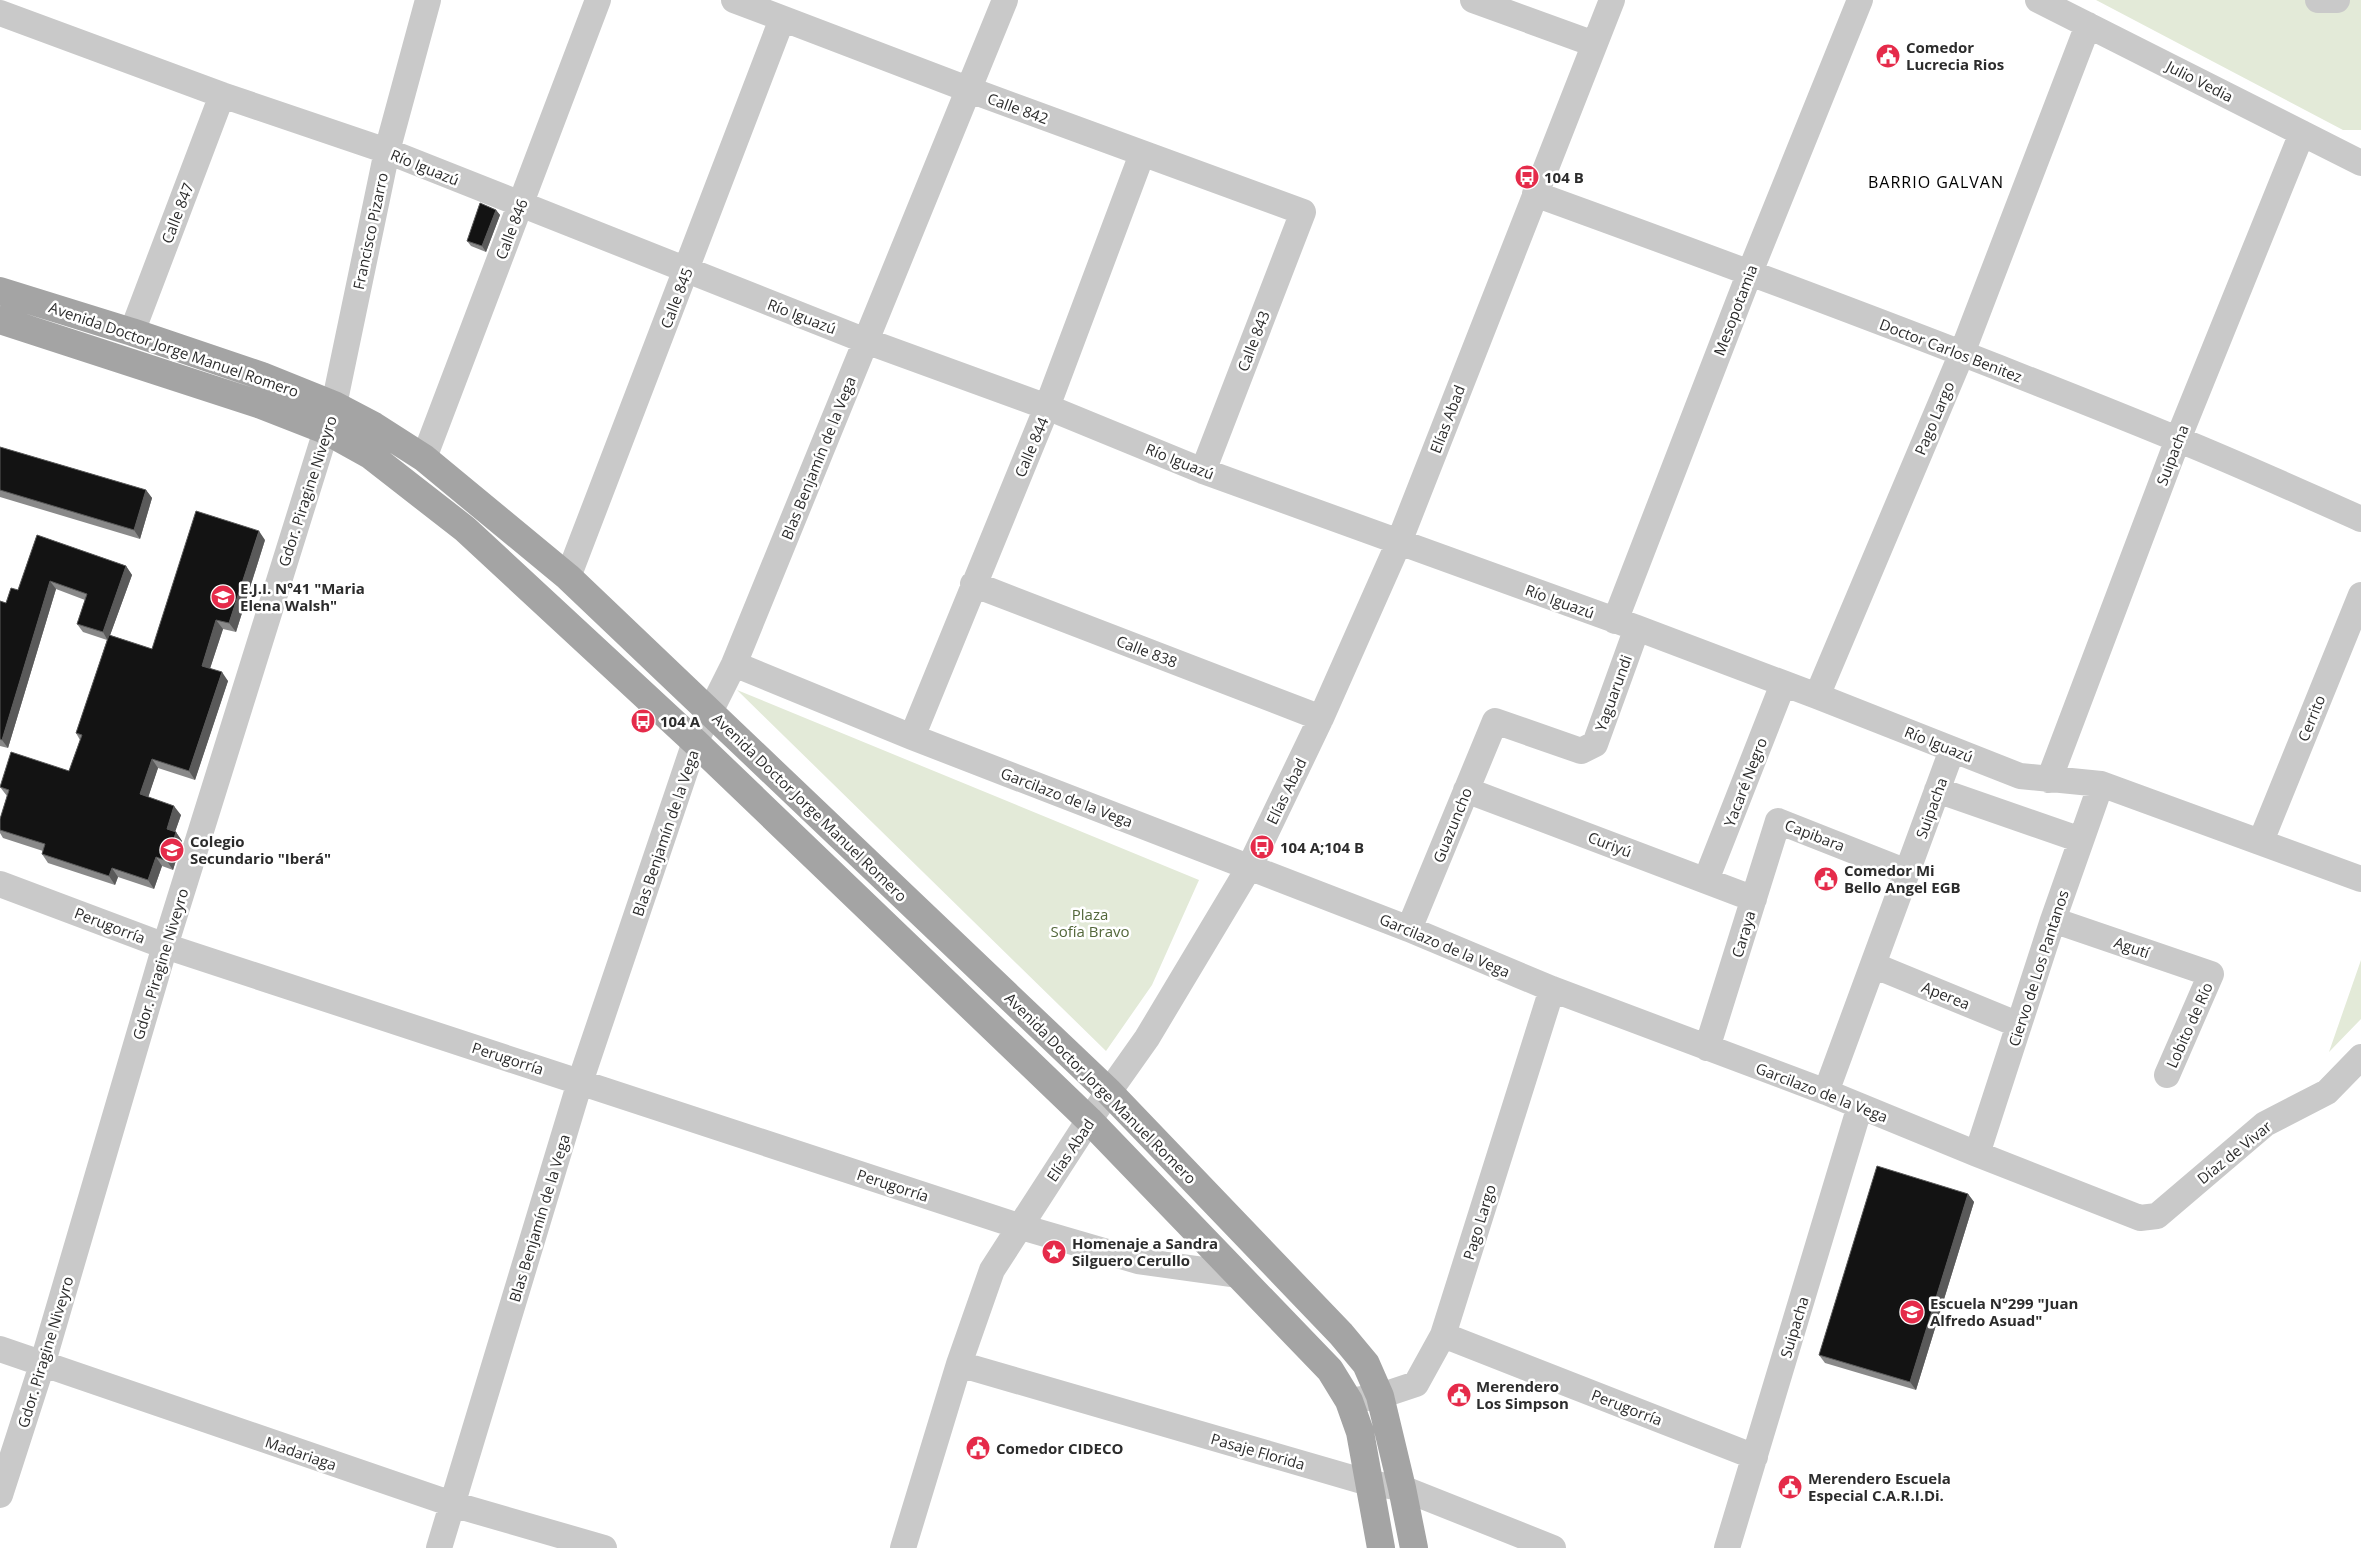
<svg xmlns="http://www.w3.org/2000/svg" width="2361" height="1548" font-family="'Open Sans',sans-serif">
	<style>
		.green { fill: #e3ead8 }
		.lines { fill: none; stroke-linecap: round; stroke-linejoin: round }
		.minor { stroke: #c9c9c9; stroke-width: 26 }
		.major { stroke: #a4a4a4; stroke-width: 28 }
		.wall { fill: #898989 }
		.shaded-wall { fill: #5a5a5a }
		.building { fill: #131313; stroke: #5a5a5a }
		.labels { text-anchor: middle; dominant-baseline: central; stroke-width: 5; stroke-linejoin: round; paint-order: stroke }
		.poi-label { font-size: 15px; font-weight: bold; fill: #2c2c2c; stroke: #fff; text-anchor: start }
		.street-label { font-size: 15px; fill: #2c2c2c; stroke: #fff }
		.park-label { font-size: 15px; fill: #53673a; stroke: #fff }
		.neighbourhood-label { font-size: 16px; letter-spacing: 1px; fill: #000; stroke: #fff }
	</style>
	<rect width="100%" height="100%" fill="#fff"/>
	<!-- green -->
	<path class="green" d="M2096,0H2361V130H2343Z
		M737,690L1199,880L1152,985L1106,1051Z
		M2361,960V1019L2329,1052Z"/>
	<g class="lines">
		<!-- minor -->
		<path class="minor" d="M734,0L970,90L1303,212L1203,471
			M1473,0L1594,44
			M2038,0L2361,163
			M2318,0H2337
			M0,13L222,95L387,151L866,341L1047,407L1203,471L1637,628L1817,696L2020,776L2101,784L2361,879
			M1535,194C1750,272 1965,352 2177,439C2239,464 2300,492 2361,519
			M132,332L222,95
			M424,458L598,0
			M568,577L782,19
			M973,584L1321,718
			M1615,621L1750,272L1860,0
			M734,664L912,737L1409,929L1552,989L1826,1092L1977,1154L2140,1218L2157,1216L2265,1124L2327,1092L2361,1057
			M1817,696L1962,353L2088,25
			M912,737L1047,407L1142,154
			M2049,780L2178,439L2302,133
			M1466,790L1754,899
			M1937,790L2081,840
			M2261,841L2361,595
			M1706,880L1783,684
			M0,884L165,946L1018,1226L1138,1261L1239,1275
			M2053,920L2211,974L2167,1075
			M1409,929L1495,721L1581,751L1595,744L1637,628
			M1873,965L2019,1025
			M1707,1048L1778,821L1907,872
			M1826,1092L1952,750
			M1977,1154L2053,920L2101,784
			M1443,1335L1755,1457
			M0,1349L452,1504L604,1548
			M959,1364L1369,1483L1402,1488L1553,1548
			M1349,1401L1380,1396L1416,1384L1443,1335L1552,989
			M0,1495L42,1365L165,946L334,405L387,151L428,0
			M439,1548L580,1082L695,742L734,664L1005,0
			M903,1548L959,1364L992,1270L1089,1120L1147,1038L1250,866L1321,718L1399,542L1612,0
			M1727,1548L1860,1106"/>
		<!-- major -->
		<path class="major" d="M0,291L132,332L262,376L334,405L374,426L424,458L568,577L1109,1092L1341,1334L1366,1364L1380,1396L1402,1488L1414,1548
			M0,320L261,405L325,430L370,455L465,529L695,742L1089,1120L1330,1370L1349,1401L1360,1432L1381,1548"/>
	</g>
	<!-- wall -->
	<path class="wall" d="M496,210L500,215L486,252L471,246L467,241Z
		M0,447L146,490L152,498L140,539L0,497Z
		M37,535L126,566L132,575L110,635L152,649L265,540L236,632L223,629L210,668L228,681L195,780L158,768L148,797L181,815L175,831L182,841L173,870L162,866L154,889L118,877L115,885L48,863L42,854L43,851L3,838L0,833V819L7,796L0,787L69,771L80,740L76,733L107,640L83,632L77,624L85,600L56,589L8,748L0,746V601L6,603L18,590Z
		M1968,1194L1974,1202L1916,1390L1825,1363L1819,1355Z"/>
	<!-- shaded-wall -->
	<path class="shaded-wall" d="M496,210L500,215L486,252L482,246Z
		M146,490L152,498L140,539L134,530Z
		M259,531L265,540L236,632L229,623Z
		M126,566L132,575L108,641L103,632Z
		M50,581L56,589L8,748L2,740Z
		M216,620L223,629L208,675L202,666Z
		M222,672L228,681L195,780L189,771Z
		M152,759L158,768L146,804L140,794Z
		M174,806L181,815L173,838L167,829Z
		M176,832L182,841L173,870L167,861Z
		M156,857L162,866L154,889L148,880Z
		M112,868L118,877L115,885L109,876Z
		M1968,1194L1974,1202L1916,1390L1910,1382Z"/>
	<!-- building -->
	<path class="building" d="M480,203L496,210L482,246L467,241Z
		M0,447L146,490L134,530L0,490Z
		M196,511L259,531L229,623L216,620L202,666L222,672L189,771L152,759L140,794L174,806L167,829L176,832L167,861L156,857L148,880L112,868L109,876L42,854L45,844L0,830V819L9,790L0,787L11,752L69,771L82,735L76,733L109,635L152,649Z
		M37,535L126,566L103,632L77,624L87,594L50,581L2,740L0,739V601L6,603L11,588L18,590Z
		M1877,1166L1968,1194L1910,1382L1819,1355Z"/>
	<!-- icons -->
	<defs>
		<symbol id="civic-disc" viewBox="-11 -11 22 22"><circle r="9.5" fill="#e52b4a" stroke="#fff"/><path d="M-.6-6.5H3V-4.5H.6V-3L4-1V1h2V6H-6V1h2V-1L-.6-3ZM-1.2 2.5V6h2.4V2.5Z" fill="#fff"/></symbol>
		<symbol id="bus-disc" viewBox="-11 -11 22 22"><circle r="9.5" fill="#e52b4a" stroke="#fff"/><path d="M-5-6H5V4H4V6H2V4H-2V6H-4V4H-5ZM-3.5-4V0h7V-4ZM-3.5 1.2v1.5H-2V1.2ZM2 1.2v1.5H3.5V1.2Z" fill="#fff"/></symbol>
		<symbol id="school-disc" viewBox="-11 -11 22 22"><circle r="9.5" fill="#e52b4a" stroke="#fff"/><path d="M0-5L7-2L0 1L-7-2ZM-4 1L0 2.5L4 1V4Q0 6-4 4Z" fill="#fff"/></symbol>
		<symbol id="sight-disc" viewBox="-11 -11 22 22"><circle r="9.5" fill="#e52b4a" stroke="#fff"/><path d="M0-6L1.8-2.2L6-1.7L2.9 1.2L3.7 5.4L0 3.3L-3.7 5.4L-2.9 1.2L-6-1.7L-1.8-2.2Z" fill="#fff"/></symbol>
	</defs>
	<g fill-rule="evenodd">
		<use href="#civic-disc" x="1874" y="42" width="28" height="28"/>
		<use href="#bus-disc" x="1513" y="163" width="28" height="28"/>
		<use href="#school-disc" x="209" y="583" width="28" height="28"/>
		<use href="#bus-disc" x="629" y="707" width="28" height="28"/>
		<use href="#bus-disc" x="1248" y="833" width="28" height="28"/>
		<use href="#school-disc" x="158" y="836" width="28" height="28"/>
		<use href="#civic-disc" x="1812" y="865" width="28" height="28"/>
		<use href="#sight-disc" x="1040" y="1238" width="28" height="28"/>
		<use href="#school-disc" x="1898" y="1298" width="28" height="28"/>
		<use href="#civic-disc" x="1445" y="1381" width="28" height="28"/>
		<use href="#civic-disc" x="964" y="1434" width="28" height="28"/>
		<use href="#civic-disc" x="1776" y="1473" width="28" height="28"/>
	</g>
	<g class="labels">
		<!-- poi labels -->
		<g class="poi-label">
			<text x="1906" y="47">Comedor<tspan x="1906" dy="17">Lucrecia Rios</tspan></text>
			<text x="1544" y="177">104 B</text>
			<text x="240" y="588">E.J.I. Nº41 "Maria<tspan x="240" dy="17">Elena Walsh"</tspan></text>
			<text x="660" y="721">104 A</text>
			<text x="190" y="841">Colegio<tspan x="190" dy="17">Secundario "Iberá"</tspan></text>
			<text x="1280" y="847">104 A;104 B</text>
			<text x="1844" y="870">Comedor Mi<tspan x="1844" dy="17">Bello Angel EGB</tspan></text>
			<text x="1072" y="1243">Homenaje a Sandra<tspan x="1072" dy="17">Silguero Cerullo</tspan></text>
			<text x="1930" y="1303">Escuela Nº299 "Juan<tspan x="1930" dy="17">Alfredo Asuad"</tspan></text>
			<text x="1476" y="1386">Merendero<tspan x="1476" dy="17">Los Simpson</tspan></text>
			<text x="996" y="1448">Comedor CIDECO</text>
			<text x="1808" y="1478">Merendero Escuela<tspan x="1808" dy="17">Especial C.A.R.I.Di.</tspan></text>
		</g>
		<!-- street labels -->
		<g class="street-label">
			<text transform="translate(2200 81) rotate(27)">Julio Vedia</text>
			<text transform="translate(1018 108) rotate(20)">Calle 842</text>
			<text transform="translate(425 167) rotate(22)">Río Iguazú</text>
			<text transform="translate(177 213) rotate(-69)">Calle 847</text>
			<text transform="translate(511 229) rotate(-69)">Calle 846</text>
			<text transform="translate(370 231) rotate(-78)">Francisco Pizarro</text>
			<text transform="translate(676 298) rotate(-69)">Calle 845</text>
			<text transform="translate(1735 310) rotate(-69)">Mesopotamia</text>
			<text transform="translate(802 316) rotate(21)">Río Iguazú</text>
			<text transform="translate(1253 341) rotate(-69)">Calle 843</text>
			<text transform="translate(174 349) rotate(19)">Avenida Doctor Jorge Manuel Romero</text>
			<text transform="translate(1951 350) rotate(21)">Doctor Carlos Benitez</text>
			<text transform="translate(1934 418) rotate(-67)">Pago Largo</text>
			<text transform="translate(1447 419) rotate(-69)">Elías Abad</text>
			<text transform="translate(1031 447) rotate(-67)">Calle 844</text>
			<text transform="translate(2172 455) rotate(-69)">Suipacha</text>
			<text transform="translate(818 458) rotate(-68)">Blas Benjamín de la Vega</text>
			<text transform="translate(1180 461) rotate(22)">Río Iguazú</text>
			<text transform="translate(307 491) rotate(-72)">Gdor. Piragine Niveyro</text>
			<text transform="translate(1560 601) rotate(20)">Río Iguazú</text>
			<text transform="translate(1147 651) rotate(21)">Calle 838</text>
			<text transform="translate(1613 693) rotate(-70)">Yaguarundi</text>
			<text transform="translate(2311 718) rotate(-68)">Cerrito</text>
			<text transform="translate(1939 744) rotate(22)">Río Iguazú</text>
			<text transform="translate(1745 782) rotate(-69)">Yacaré Negro</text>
			<text transform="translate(1286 791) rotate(-64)">Elías Abad</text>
			<text transform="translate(1067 797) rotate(21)">Garcilazo de la Vega</text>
			<text transform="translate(810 807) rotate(44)">Avenida Doctor Jorge Manuel Romero</text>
			<text transform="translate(1931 808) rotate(-70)">Suipacha</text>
			<text transform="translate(1452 825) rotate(-68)">Guazuncho</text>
			<text transform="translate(665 833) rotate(-71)">Blas Benjamín de la Vega</text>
			<text transform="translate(1815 835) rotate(21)">Capibara</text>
			<text transform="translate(1610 844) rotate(21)">Curiyú</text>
			<text transform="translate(110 925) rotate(21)">Perugorría</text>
			<text transform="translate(1743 934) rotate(-73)">Caraya</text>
			<text transform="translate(1445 945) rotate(23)">Garcilazo de la Vega</text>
			<text transform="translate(2132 947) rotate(19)">Agutí</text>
			<text transform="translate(160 964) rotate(-73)">Gdor. Piragine Niveyro</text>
			<text transform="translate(2038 968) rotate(-72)">Ciervo de Los Pantanos</text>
			<text transform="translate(1946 995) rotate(22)">Aperea</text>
			<text transform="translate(2189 1025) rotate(-66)">Lobito de Río</text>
			<text transform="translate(508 1058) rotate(18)">Perugorría</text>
			<text transform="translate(1101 1088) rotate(45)">Avenida Doctor Jorge Manuel Romero</text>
			<text transform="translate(1822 1092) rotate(21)">Garcilazo de la Vega</text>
			<text transform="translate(1070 1150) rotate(-56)">Elías Abad</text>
			<text transform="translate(2234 1152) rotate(-39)">Díaz de Vivar</text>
			<text transform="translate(893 1185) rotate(18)">Perugorría</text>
			<text transform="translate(539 1218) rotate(-73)">Blas Benjamín de la Vega</text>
			<text transform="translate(1479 1222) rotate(-73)">Pago Largo</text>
			<text transform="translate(1794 1327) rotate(-73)">Suipacha</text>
			<text transform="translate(45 1352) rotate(-73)">Gdor. Piragine Niveyro</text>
			<text transform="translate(1627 1407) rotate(21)">Perugorría</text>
			<text transform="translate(1258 1451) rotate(16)">Pasaje Florida</text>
			<text transform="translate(301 1453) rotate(19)">Madariaga</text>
		</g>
		<!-- park labels -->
		<g class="park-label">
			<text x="1090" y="914">Plaza<tspan x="1090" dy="17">Sofía Bravo</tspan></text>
		</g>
		<!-- neighbourhood labels -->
		<g class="neighbourhood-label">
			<text x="1936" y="182">BARRIO GALVAN</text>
		</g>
	</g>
</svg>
